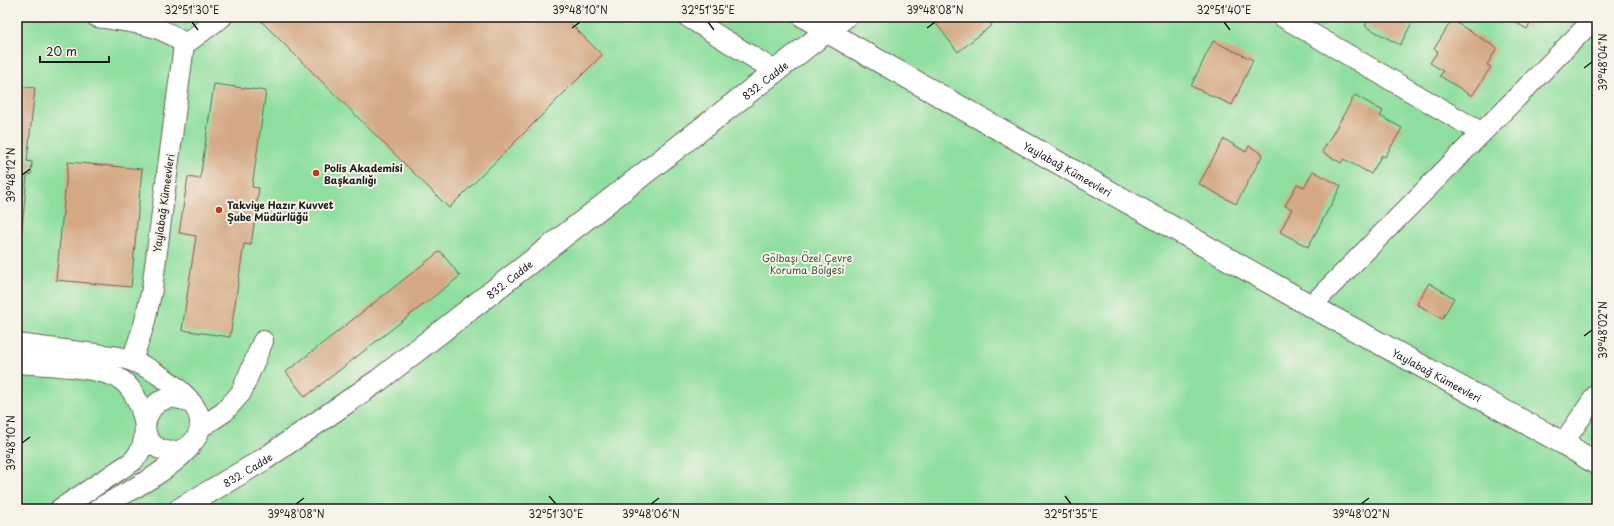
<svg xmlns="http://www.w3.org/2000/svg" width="1614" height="526" font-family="'Playpen Sans',sans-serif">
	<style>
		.green { fill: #8edf9f; stroke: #557e5e }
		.building { fill: #d4a883 }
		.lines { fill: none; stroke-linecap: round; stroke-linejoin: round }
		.minor-casing { stroke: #646258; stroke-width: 22 }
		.tertiary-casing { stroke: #646258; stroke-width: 24 }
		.minor { stroke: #fff; stroke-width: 20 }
		.tertiary { stroke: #fff; stroke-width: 22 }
		.ticks { fill: none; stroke: #1c1c1c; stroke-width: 1.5 }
		.poi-dot { fill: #c8321e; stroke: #f7f3e8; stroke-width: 1.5 }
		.labels { text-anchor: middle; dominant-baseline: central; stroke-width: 4; stroke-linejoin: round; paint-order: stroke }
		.street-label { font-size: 10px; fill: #1c1c1c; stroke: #f7f3e8 }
		.poi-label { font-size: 10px; font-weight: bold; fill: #1c1c1c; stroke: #f7f3e8; text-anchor: start }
		.park-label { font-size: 10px; fill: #3e5643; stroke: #f7f3e8 }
		.neatline { fill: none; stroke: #1c1c1c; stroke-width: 1.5 }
		.ticks-label { font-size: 10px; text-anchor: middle; fill: #1c1c1c }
	</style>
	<rect width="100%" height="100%" fill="#f7f3e8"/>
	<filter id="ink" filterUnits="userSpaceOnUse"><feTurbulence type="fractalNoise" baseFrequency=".025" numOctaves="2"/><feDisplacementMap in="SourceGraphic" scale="8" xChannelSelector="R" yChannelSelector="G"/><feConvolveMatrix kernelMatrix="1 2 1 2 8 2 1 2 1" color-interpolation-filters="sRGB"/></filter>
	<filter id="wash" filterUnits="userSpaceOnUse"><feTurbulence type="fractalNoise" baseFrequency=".012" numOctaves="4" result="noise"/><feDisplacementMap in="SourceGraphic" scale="16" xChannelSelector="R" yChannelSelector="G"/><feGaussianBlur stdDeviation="0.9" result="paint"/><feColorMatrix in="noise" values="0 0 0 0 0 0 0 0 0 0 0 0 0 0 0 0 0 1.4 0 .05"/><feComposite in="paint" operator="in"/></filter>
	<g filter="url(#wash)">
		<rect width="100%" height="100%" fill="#ebe5c8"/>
		<!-- green -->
		<path class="green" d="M17,17H1597V509H17Z"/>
		<g id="blocks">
			<!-- building -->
			<path class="building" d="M257,17H564L602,55L449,208Z
				M931,17H986L992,25L958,52Z
				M1370,17H1415L1400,45L1365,26Z
				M1506,17H1534L1527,29Z
				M1452,20L1497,48L1487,65L1491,67L1472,96L1440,76L1443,71L1430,63L1438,51L1434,49Z
				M1213,41L1253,60L1232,105L1191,86Z
				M214,84L266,91L252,187L259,188L251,245L244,244L230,337L182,330L196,236L179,233L188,177L200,179Z
				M17,86L35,88L27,161L32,162L31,174L27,175L18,271Z
				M1355,95L1383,111L1380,116L1402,128L1385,157L1382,155L1371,174L1344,159L1341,163L1322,152Z
				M1224,139L1246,152L1249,146L1263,154L1236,204L1199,184Z
				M68,162L142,169L131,287L56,280Z
				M1313,171L1341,186L1308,247L1280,232L1292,209L1285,206L1297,184L1304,187Z
				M440,251L460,276L305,397L286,372Z
				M1429,283L1454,298L1442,319L1417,304Z"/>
		</g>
	</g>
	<g filter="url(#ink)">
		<use href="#blocks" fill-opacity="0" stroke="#646258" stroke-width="1"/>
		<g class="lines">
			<defs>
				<path id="minor" d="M97,17C125,22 164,23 184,45L152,289L144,325L132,360
					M688,17L775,71
					M803,17L826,31
					M1283,17L1482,133
					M184,45L222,17
					M1311,306L1596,17
					M17,344L119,357C143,362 185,388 197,411C209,435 184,460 160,449C128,434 153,382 190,403
					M17,363C42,365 106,366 124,382C133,390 140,404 143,416C147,433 145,448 133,461L60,509
					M200,428L224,412L241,393L263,341
					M1563,443L1597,394
					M98,509C128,491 165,474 189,448"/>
				<g id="tertiary">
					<path id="s1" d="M826,31L1311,306L1563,443L1597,464"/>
					<path id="s2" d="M180,509L263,460L379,380L845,17"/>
				</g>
			</defs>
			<!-- minor casing -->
			<use href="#minor" class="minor-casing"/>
			<!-- tertiary casing -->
			<use href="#tertiary" class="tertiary-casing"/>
			<!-- minor -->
			<use href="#minor" class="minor"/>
			<!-- tertiary -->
			<use href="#tertiary" class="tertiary"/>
		</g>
	</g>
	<!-- ticks -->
	<path class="ticks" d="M192,22L198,30M708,22L714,30M1224,22L1230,30M572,28L580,22M927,28L935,22M1584,68L1592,62M22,175L30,169M1584,336L1592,330M22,443L30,437M549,496L556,504M1065,496L1071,504M296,504L304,498M651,504L659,498M1361,504L1369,498"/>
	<!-- markers -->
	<g class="poi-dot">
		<circle cx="316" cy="173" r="4"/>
		<circle cx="219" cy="210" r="4"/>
	</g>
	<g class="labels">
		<!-- street labels -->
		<g class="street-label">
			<text stroke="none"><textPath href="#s2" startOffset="726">832. Cadde</textPath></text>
			<text stroke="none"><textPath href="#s1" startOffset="278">Yaylabağ Kümeevleri</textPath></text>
			<text transform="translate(163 203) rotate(-82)">Yaylabağ Kümeevleri</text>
			<text stroke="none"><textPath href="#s2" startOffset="402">832. Cadde</textPath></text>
			<text stroke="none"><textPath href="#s1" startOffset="701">Yaylabağ Kümeevleri</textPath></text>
			<text stroke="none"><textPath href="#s2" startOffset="78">832. Cadde</textPath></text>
		</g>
		<!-- poi labels -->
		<g class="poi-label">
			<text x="324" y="167">Polis Akademisi<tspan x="324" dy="12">Başkanlığı</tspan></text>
			<text x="227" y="204">Takviye Hazır Kuvvet<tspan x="227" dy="12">Şube Müdürlüğü</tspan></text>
		</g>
		<!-- park labels -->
		<g class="park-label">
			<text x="807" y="257">Gölbaşı Özel Çevre<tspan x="807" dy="12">Koruma Bölgesi</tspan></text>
		</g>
	</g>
	<!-- margin -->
	<rect width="1614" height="526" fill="none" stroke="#f7f3e8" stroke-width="44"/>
	<!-- scale -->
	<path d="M40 56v6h69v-6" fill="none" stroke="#1c1c1c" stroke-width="2"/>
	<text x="46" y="56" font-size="12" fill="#1c1c1c" stroke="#f7f3e8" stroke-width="3" paint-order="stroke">20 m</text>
	<rect x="22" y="22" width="1570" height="482" class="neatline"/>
	<g class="ticks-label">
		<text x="192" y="14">32°51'30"E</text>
		<text x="580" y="14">39°48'10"N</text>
		<text x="708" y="14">32°51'35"E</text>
		<text x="935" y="14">39°48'08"N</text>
		<text x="1224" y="14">32°51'40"E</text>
		<text transform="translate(1603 62) rotate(-90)" y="4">39°48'04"N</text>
		<text transform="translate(11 175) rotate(-90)" y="4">39°48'12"N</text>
		<text transform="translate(1603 330) rotate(-90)" y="4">39°48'02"N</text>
		<text transform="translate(11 443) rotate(-90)" y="4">39°48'10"N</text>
		<text x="296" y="518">39°48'08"N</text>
		<text x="556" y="518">32°51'30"E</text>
		<text x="651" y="518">39°48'06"N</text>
		<text x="1071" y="518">32°51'35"E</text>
		<text x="1361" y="518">39°48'02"N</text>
	</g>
</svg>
